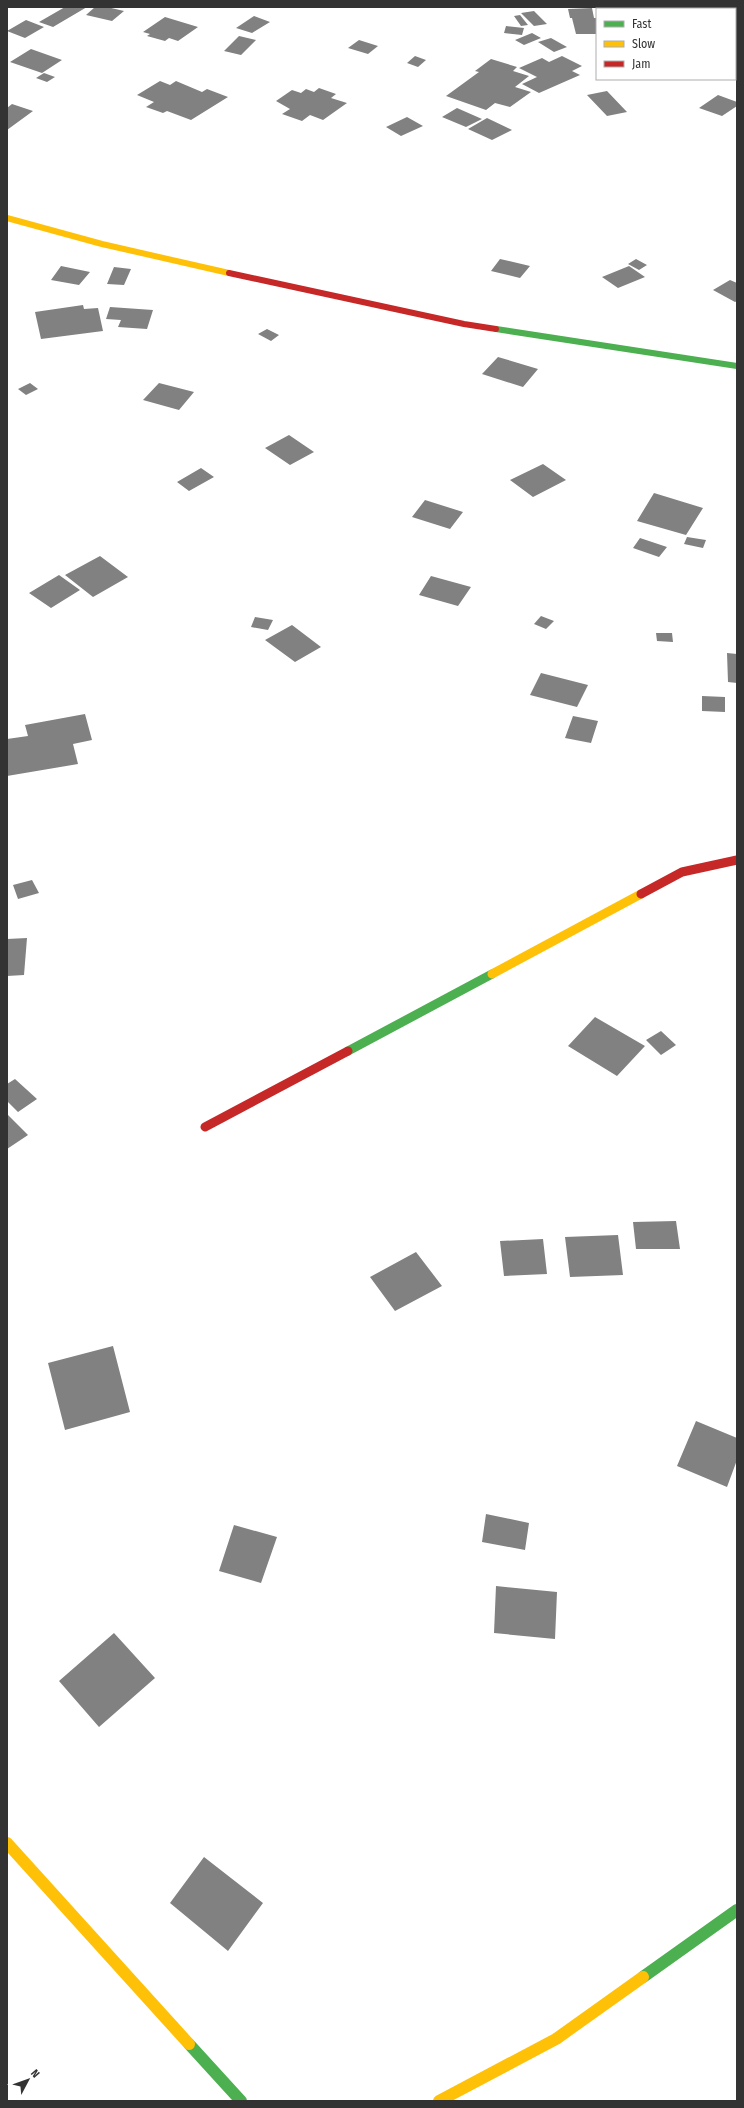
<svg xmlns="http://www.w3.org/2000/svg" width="744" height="2108" font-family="'Fira Sans Condensed',sans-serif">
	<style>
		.building { fill: #818181 }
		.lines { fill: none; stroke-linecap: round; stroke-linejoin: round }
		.fast-far2 { stroke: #4caf50; stroke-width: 6 }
		.fast-far1 { stroke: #4caf50; stroke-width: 9 }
		.fast { stroke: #4caf50; stroke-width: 12 }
		.slow-far2 { stroke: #ffc107; stroke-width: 6 }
		.slow-far1 { stroke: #ffc107; stroke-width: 9 }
		.slow { stroke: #ffc107; stroke-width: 12 }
		.jam-far1 { stroke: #c62828; stroke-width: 6 }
		.jam { stroke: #c62828; stroke-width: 9 }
	</style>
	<rect width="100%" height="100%" fill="#fff"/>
	<!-- building -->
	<path class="building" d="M65,7H87L53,27L39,22Z
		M95,7H107L124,11L112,21L86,15Z
		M592,8L594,18H597V34H576L572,18H570L568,9Z
		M534,11L547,24L534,26L521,13Z
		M520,15L528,25L521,26L514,16Z
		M254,16L270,22L252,33L236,28Z
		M165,17L198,27L178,41L169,38L165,41L147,36L150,34L143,32Z
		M26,20L44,27L25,38L7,31Z
		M506,26L524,28L522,35L504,33Z
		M532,33L541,38L524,45L515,40Z
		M239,36L256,40L241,55L224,51Z
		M551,38L567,47L554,52L538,42Z
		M359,40L378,46L368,54L348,48Z
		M31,49L62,60L42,73L10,62Z
		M415,56L426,60L418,67L407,63Z
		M562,56L582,66L572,71L580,75L539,93L522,84L537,77L519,68L542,58L549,62Z
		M491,59L517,67L513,71L529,76L515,87L531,92L510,107L495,103L486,110L446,96L479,72L475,71Z
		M44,73L55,77L47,82L36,78Z
		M160,81L170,85L176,81L202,92L207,89L228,97L191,120L167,111L163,113L146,107L154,102L137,95Z
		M319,88L336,94L331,98L347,103L323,120L310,115L302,121L282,114L290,109L276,101L292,90L301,93L306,89L314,92Z
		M607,91L627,112L607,116L587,95Z
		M718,95L737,102V106L722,116L699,108Z
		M12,104L33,111L7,130V108Z
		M457,108L482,119L466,127L442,117Z
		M407,117L423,126L401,136L386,127Z
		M487,118L512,130L492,140L468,129Z
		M500,259L530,266L520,278L491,271Z
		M636,259L647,265L639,270L628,264Z
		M61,266L90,272L79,285L51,280Z
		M629,266L645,277L618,288L602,277Z
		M114,267L131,269L124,285L107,284Z
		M730,280L737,283V301L735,302L713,290Z
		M83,305L84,309L98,308L103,331L41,339L35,312Z
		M110,307L153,310L147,329L118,327L121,320L106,319Z
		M267,329L279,335L271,341L258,334Z
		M498,357L538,369L523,387L482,374Z
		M30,383L38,389L26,395L18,389Z
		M159,383L194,392L179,410L143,400Z
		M289,435L314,452L290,465L265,448Z
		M543,464L566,480L533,497L510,480Z
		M201,468L214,477L189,491L177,482Z
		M654,493L703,508L686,535L637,521Z
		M425,500L463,512L450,529L412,517Z
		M687,537L706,540L703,548L684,544Z
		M640,538L667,547L659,557L633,548Z
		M100,556L128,577L93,597L65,575Z
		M59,575L80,590L51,608L29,593Z
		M431,576L471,587L458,606L419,595Z
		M541,616L554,621L546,629L534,624Z
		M255,617L273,620L268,630L251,627Z
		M292,625L321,647L295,662L265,640Z
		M656,633H672L673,642L657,641Z
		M727,653L737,654V683L728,682Z
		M541,673L588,685L577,707L530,695Z
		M702,696L725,697V712L702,711Z
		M85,714L92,740L73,744L78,764L7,776V739L28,736L25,725Z
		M573,716L598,721L591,743L565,738Z
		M32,880L39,893L18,899L13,885Z
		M27,938L24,975L7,976V939Z
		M595,1017L645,1046L617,1076L568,1046Z
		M661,1031L676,1045L661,1055L646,1040Z
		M15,1079L37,1099L18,1112L7,1101V1084Z
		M7,1114L28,1135L7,1149Z
		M676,1221L680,1249H636L633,1222Z
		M618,1235L623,1275L570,1277L565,1237Z
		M543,1239L547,1274L504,1276L500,1241Z
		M416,1252L442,1286L395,1311L370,1277Z
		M113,1346L130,1412L65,1430L48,1363Z
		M696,1421L737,1438V1460L727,1487L677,1466Z
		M486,1514L529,1523L525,1550L482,1542Z
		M234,1525L277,1537L261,1583L219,1571Z
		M496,1586L557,1592L555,1639L494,1633Z
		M114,1633L155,1678L99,1727L59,1681Z
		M204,1857L263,1903L228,1951L170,1903Z"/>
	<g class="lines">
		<!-- fast-far2 -->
		<path class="fast-far2" d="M496,329L737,366"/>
		<!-- fast-far1 -->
		<path class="fast-far1" d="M348,1051L492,974"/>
		<!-- fast -->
		<path class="fast" d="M643,1977L737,1910
			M189,2044L241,2101"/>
		<!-- slow-far2 -->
		<path class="slow-far2" d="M7,218L102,244L229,273"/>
		<!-- slow-far1 -->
		<path class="slow-far1" d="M492,974L641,894"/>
		<!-- slow -->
		<path class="slow" d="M7,1843L189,2044
			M439,2101L556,2039L643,1977"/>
		<!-- jam-far1 -->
		<path class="jam-far1" d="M229,273L464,324L496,329"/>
		<!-- jam -->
		<path class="jam" d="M641,894L682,872L737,860
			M205,1127L348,1051"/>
	</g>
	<!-- border -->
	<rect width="744" height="2108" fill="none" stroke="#333333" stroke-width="16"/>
	<!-- legend -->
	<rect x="596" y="8" width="140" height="72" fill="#ffffff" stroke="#adadad"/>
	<rect x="604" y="21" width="20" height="6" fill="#4caf50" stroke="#adadad"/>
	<text x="632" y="28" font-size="12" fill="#333333">Fast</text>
	<rect x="604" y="41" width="20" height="6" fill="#ffc107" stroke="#adadad"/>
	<text x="632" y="48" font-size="12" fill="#333333">Slow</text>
	<rect x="604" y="61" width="20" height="6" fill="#c62828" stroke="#adadad"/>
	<text x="632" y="68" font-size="12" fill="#333333">Jam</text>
	<!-- north arrow -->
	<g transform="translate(28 2080) rotate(49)" stroke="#ffffff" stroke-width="3" paint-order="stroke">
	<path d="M0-3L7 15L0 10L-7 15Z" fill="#333333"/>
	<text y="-6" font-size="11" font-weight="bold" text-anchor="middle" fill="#333333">N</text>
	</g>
</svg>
